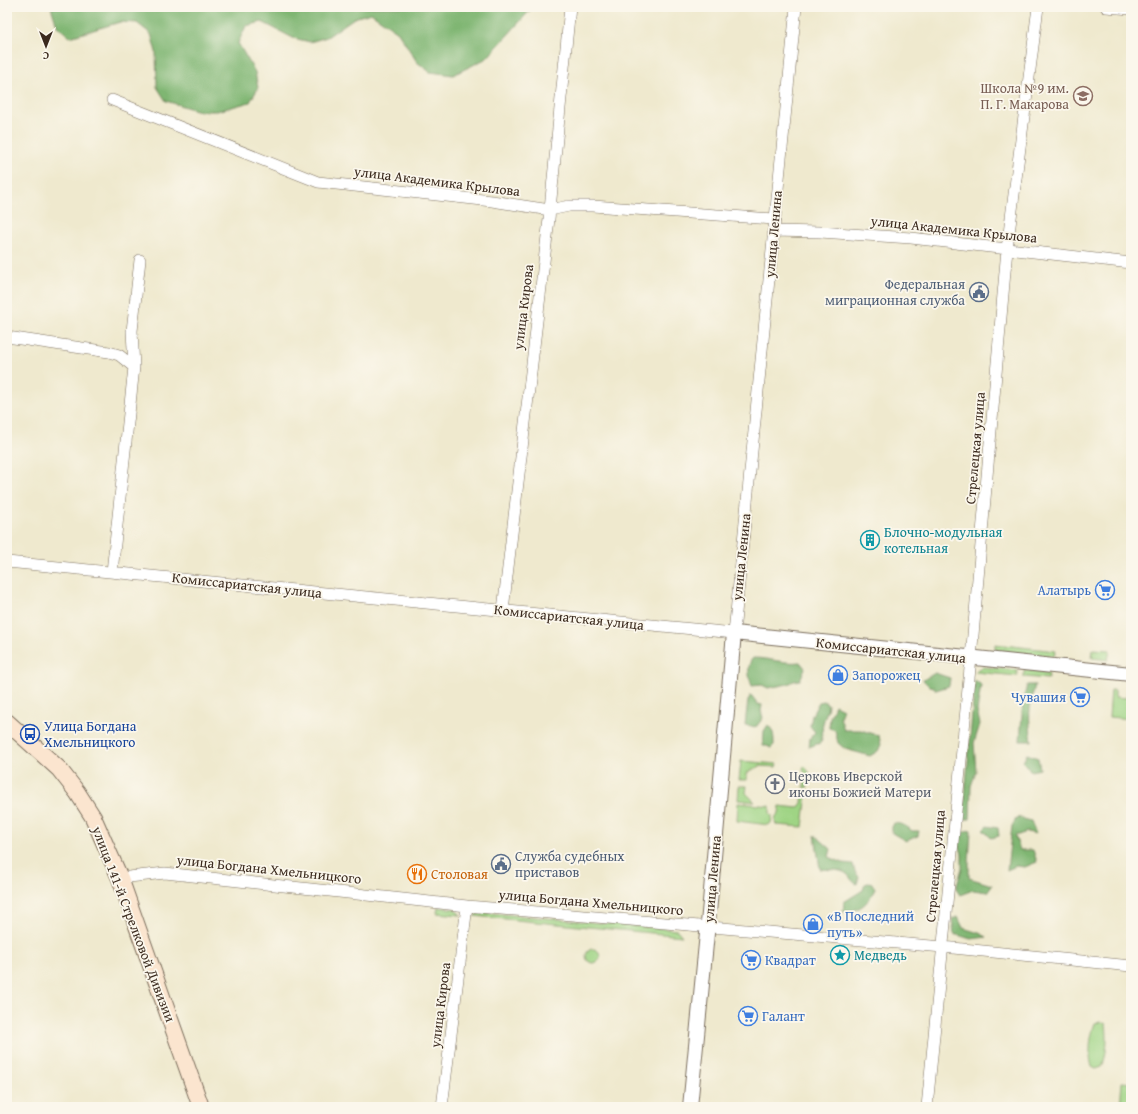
<svg xmlns="http://www.w3.org/2000/svg" width="1138" height="1114" font-family="'Gentium Book Plus',serif">
	<style>
		.green { fill: #9fd484; stroke: #6d7f51 }
		.forest { fill: #7fb672; stroke: #5d7048 }
		.lines { fill: none; stroke-linecap: round; stroke-linejoin: round }
		.minor-casing { stroke: #7a6d5c; stroke-width: 12 }
		.tertiary-casing { stroke: #7a6d5c; stroke-width: 16 }
		.secondary-casing { stroke: #7a6d5c; stroke-width: 18 }
		.minor { stroke: #fff; stroke-width: 11 }
		.tertiary { stroke: #fff; stroke-width: 14 }
		.secondary { stroke: #fbe5cf; stroke-width: 16 }
		.labels { text-anchor: middle; dominant-baseline: central; stroke-width: 3.5; stroke-linejoin: round; paint-order: stroke }
		.education-label { font-size: 14px; fill: #785e54; stroke: #fbf7ec; text-anchor: end }
		.street-label { font-size: 14px; fill: #3b2a1e; stroke: #fbf7ec }
		.service-label { font-size: 14px; fill: #4e5e75; stroke: #fbf7ec; text-anchor: end }
		.culture-label { font-size: 14px; fill: #0d838f; stroke: #fbf7ec; text-anchor: start }
		.shop-label { font-size: 14px; fill: #366cbe; stroke: #fbf7ec; text-anchor: start }
		.transit-label { font-size: 14px; fill: #164399; stroke: #fbf7ec; text-anchor: start }
		.worship-label { font-size: 14px; fill: #5b616d; stroke: #fbf7ec; text-anchor: start }
		.food-label { font-size: 14px; fill: #c56008; stroke: #fbf7ec; text-anchor: start }
	</style>
	<rect width="100%" height="100%" fill="#fbf7ec"/>
	<filter id="ink" filterUnits="userSpaceOnUse"><feTurbulence type="fractalNoise" baseFrequency=".025" numOctaves="2"/><feDisplacementMap in="SourceGraphic" scale="8" xChannelSelector="R" yChannelSelector="G"/><feConvolveMatrix kernelMatrix="1 2 1 2 8 2 1 2 1" color-interpolation-filters="sRGB"/></filter>
	<filter id="wash" filterUnits="userSpaceOnUse"><feTurbulence type="fractalNoise" baseFrequency=".012" numOctaves="4" result="noise"/><feDisplacementMap in="SourceGraphic" scale="16" xChannelSelector="R" yChannelSelector="G"/><feGaussianBlur stdDeviation="0.9" result="paint"/><feColorMatrix in="noise" values="0 0 0 0 0 0 0 0 0 0 0 0 0 0 0 0 0 1.4 0 .05"/><feComposite in="paint" operator="in"/></filter>
	<g filter="url(#wash)">
		<rect width="100%" height="100%" fill="#efe9ce"/>
		<!-- green -->
		<path class="green" d="M995,644L1056,651L1054,656L995,650Z
			M1093,649L1110,650L1108,660L1092,658Z
			M983,667L1017,670V676L975,672L978,669Z
			M1024,670L1049,673L1048,679L1024,677Z
			M1111,690H1115V697L1127,698V691L1129,692L1131,702V719L1109,717Z
			M741,761L777,764L776,767L760,766L747,773V780H739Z
			M804,766L809,772L807,788L804,787L806,774L803,770Z
			M739,786H747L746,793L755,802L738,800Z
			M803,792L807,793L803,827L777,825L775,823L776,816L779,813L780,806L798,808L802,803Z
			M738,803L770,806V813L772,815L771,823L769,825L737,821Z
			M438,907L455,909L461,915L437,913Z
			M480,912L677,930L682,936L474,916Z
			M586 956a7 7 0 1 1 14 0a7 7 0 1 1-14 0Z
			M1101,1022L1106,1024C1108,1037 1107,1055 1102,1067L1096,1069L1092,1067C1088,1054 1090,1036 1095,1023Z
			M1122,1082L1131,1083V1107H1120Z"/>
		<!-- forest -->
		<path class="forest" d="M51,7H533L487,58L453,75L430,72L417,62L398,32L371,13L354,18L327,37L310,42L293,38L262,22L246,26L238,43L255,72L258,88L250,102L217,111H199L166,101L157,87L156,52L151,34L137,23L120,22L70,37L57,26Z
			M753,658C769,658 784,664 800,662L805,668L800,680L794,681L788,684L768,688L762,685L752,686C749,679 746,664 753,658Z
			M935,673L950,678L949,686L936,690L934,687L929,686L923,680Z
			M975,680L981,685L977,711L980,724L974,743L976,772L971,786L970,819H963Z
			M1027,685H1035C1029,707 1028,718 1032,741H1020L1023,701Z
			M751,695L758,704L762,705L761,711L763,718L756,727L745,725L748,700Z
			M824,701L828,704C828,711 824,717 823,724C821,732 825,734 820,743L809,747L810,738L815,732L810,726L812,715L819,702Z
			M835,705L843,709L840,717L844,730H861L879,736L881,745L878,751L870,756L845,749L838,743L835,730L829,728L830,717Z
			M768,725C774,731 774,736 774,745L771,748L767,746H763L764,731Z
			M1027,754L1038,758L1040,769L1031,771L1023,762Z
			M1017,817L1031,821L1036,834L1027,832L1015,836L1020,850H1033L1037,862L1025,867L1016,866L1007,870L1012,826Z
			M894,823C902,824 907,826 912,831H919L918,836L906,841L892,833V827Z
			M987,826L998,828L999,836L991,838L983,830Z
			M971,830L969,863V878L992,885L987,892L973,890L960,895L956,889L962,868V854L959,844L962,832Z
			M815,835L831,849L829,857L843,863L853,864L855,872L859,877L857,884C851,881 851,878 847,874C841,869 828,870 820,869Z
			M871,882L875,888C870,903 858,912 843,912L844,902L863,890L865,884Z
			M958,917L963,928L979,933L987,937L971,939L954,934L952,919Z"/>
	</g>
	<g filter="url(#ink)">
		<g class="lines">
			<defs>
				<path id="minor" d="M1106,7L1131,9
					M112,100L318,182L492,201L550,210L569,206H593L774,219
					M773,231L820,232L911,238L1131,263
					M7,337L109,352L119,355L134,367
					M7,562L734,633L796,7
					M112,572L134,367L132,331L140,260
					M503,610L549,219L570,7
					M120,878L165,873L467,906L943,947L1131,966
					M442,1107L467,906
					M927,1107L971,658L1007,249L1038,7"/>
				<path id="tertiary" d="M690,1107L709,913L734,633L1131,674"/>
				<path id="secondary" d="M7,722L59,769L77,792L93,817L120,878L201,1107"/>
			</defs>
			<!-- minor casing -->
			<use href="#minor" class="minor-casing"/>
			<!-- tertiary casing -->
			<use href="#tertiary" class="tertiary-casing"/>
			<!-- secondary casing -->
			<use href="#secondary" class="secondary-casing"/>
			<!-- minor -->
			<use href="#minor" class="minor"/>
			<!-- tertiary -->
			<use href="#tertiary" class="tertiary"/>
			<!-- secondary -->
			<use href="#secondary" class="secondary"/>
		</g>
	</g>
	<!-- icons -->
	<defs>
		<symbol id="school-ring" viewBox="-11 -11 22 22"><circle r="9.5" fill="#fbf7ec" stroke="#8d6e63" stroke-width="1.5"/><path d="M0-5L7-2L0 1L-7-2ZM-4 1L0 2.5L4 1V4Q0 6-4 4Z" fill="#8d6e63"/></symbol>
		<symbol id="civic-ring" viewBox="-11 -11 22 22"><circle r="9.5" fill="#fbf7ec" stroke="#5c6f8a" stroke-width="1.5"/><path d="M-.6-6.5H3V-4.5H.6V-3L4-1V1h2V6H-6V1h2V-1L-.6-3ZM-1.2 2.5V6h2.4V2.5Z" fill="#5c6f8a"/></symbol>
		<symbol id="building-ring" viewBox="-11 -11 22 22"><circle r="9.5" fill="#fbf7ec" stroke="#0f9aa8" stroke-width="1.5"/><path d="M-4-6H4V6H1V3H-1V6H-4ZM-2.5-4.3h1.7v1.8h-1.7ZM.8-4.3h1.7v1.8H.8ZM-2.5-1h1.7V.8h-1.7ZM.8-1h1.7V.8H.8Z" fill="#0f9aa8"/></symbol>
		<symbol id="supermarket-ring" viewBox="-11 -11 22 22"><circle r="9.5" fill="#fbf7ec" stroke="#3f7fe0" stroke-width="1.5"/><path d="M-6-5.5h2.5l.6 2H6L4.5 2H-2.5L-4.4-4H-6ZM-1.5 3.2a1.3 1.3 0 1 0 .1 0ZM3 3.2a1.3 1.3 0 1 0 .1 0Z" fill="#3f7fe0"/></symbol>
		<symbol id="shop-ring" viewBox="-11 -11 22 22"><circle r="9.5" fill="#fbf7ec" stroke="#3f7fe0" stroke-width="1.5"/><path d="M-5-2.5h2.3a2.7 3.5 0 0 1 5.4 0H5L5.5 6h-11ZM-1.5-2.5h3a1.5 2.3 0 0 0-3 0Z" fill="#3f7fe0"/></symbol>
		<symbol id="bus-ring" viewBox="-11 -11 22 22"><circle r="9.5" fill="#fbf7ec" stroke="#1a4fb4" stroke-width="1.5"/><path d="M-5-6H5V4H4V6H2V4H-2V6H-4V4H-5ZM-3.5-4V0h7V-4ZM-3.5 1.2v1.5H-2V1.2ZM2 1.2v1.5H3.5V1.2Z" fill="#1a4fb4"/></symbol>
		<symbol id="church-ring" viewBox="-11 -11 22 22"><circle r="9.5" fill="#fbf7ec" stroke="#6b7280" stroke-width="1.5"/><path d="M-1.2-6h2.4v3.5h3.3v2.4h-3.3V6h-2.4V-.1h-3.3v-2.4h3.3Z" fill="#6b7280"/></symbol>
		<symbol id="restaurant-ring" viewBox="-11 -11 22 22"><circle r="9.5" fill="#fbf7ec" stroke="#e8710a" stroke-width="1.5"/><path d="M-5-6h1v4h1v-4h1v4h1v-4h1v5L-1.5 .5V6h-2V.5L-5-1ZM5-6V6H3V1.5H1.5Q1.5-4 5-6Z" fill="#e8710a"/></symbol>
		<symbol id="sight-ring" viewBox="-11 -11 22 22"><circle r="9.5" fill="#fbf7ec" stroke="#0f9aa8" stroke-width="1.5"/><path d="M0-6L1.8-2.2L6-1.7L2.9 1.2L3.7 5.4L0 3.3L-3.7 5.4L-2.9 1.2L-6-1.7L-1.8-2.2Z" fill="#0f9aa8"/></symbol>
	</defs>
	<g fill-rule="evenodd">
		<use href="#school-ring" x="1072" y="85" width="22" height="22"/>
		<use href="#civic-ring" x="968" y="281" width="22" height="22"/>
		<use href="#building-ring" x="859" y="529" width="22" height="22"/>
		<use href="#supermarket-ring" x="1094" y="579" width="22" height="22"/>
		<use href="#shop-ring" x="827" y="664" width="22" height="22"/>
		<use href="#supermarket-ring" x="1069" y="686" width="22" height="22"/>
		<use href="#bus-ring" x="19" y="723" width="22" height="22"/>
		<use href="#church-ring" x="764" y="773" width="22" height="22"/>
		<use href="#civic-ring" x="490" y="853" width="22" height="22"/>
		<use href="#restaurant-ring" x="406" y="863" width="22" height="22"/>
		<use href="#shop-ring" x="802" y="913" width="22" height="22"/>
		<use href="#sight-ring" x="829" y="944" width="22" height="22"/>
		<use href="#supermarket-ring" x="740" y="949" width="22" height="22"/>
		<use href="#supermarket-ring" x="737" y="1005" width="22" height="22"/>
	</g>
	<g class="labels">
		<!-- education labels -->
		<g class="education-label">
			<text x="1069" y="88">Школа №9 им.<tspan x="1069" dy="16">П. Г. Макарова</tspan></text>
		</g>
		<!-- street labels -->
		<g class="street-label">
			<text transform="translate(437 181) rotate(7)">улица Академика Крылова</text>
			<text transform="translate(954 229) rotate(6)">улица Академика Крылова</text>
			<text transform="translate(773 234) rotate(-85)">улица Ленина</text>
			<text transform="translate(523 307) rotate(-83)">улица Кирова</text>
			<text transform="translate(975 448) rotate(-85)">Стрелецкая улица</text>
			<text transform="translate(741 557) rotate(-84)">улица Ленина</text>
			<text transform="translate(247 585) rotate(6)">Комиссариатская улица</text>
			<text transform="translate(569 617) rotate(6)">Комиссариатская улица</text>
			<text transform="translate(891 650) rotate(6)">Комиссариатская улица</text>
			<text transform="translate(935 866) rotate(-85)">Стрелецкая улица</text>
			<text transform="translate(269 869) rotate(6)">улица Богдана Хмельницкого</text>
			<text transform="translate(712 879) rotate(-85)">улица Ленина</text>
			<text transform="translate(591 902) rotate(5)">улица Богдана Хмельницкого</text>
			<text transform="translate(134 924) rotate(69)">улица 141-й Стрелковой Дивизии</text>
			<text transform="translate(440 1005) rotate(-83)">улица Кирова</text>
		</g>
		<!-- service labels -->
		<g class="service-label">
			<text x="965" y="284">Федеральная<tspan x="965" dy="16">миграционная служба</tspan></text>
			<text x="515" y="856" text-anchor="start">Служба судебных<tspan x="515" dy="16">приставов</tspan></text>
		</g>
		<!-- culture labels -->
		<g class="culture-label">
			<text x="884" y="532">Блочно-модульная<tspan x="884" dy="16">котельная</tspan></text>
			<text x="854" y="955">Медведь</text>
		</g>
		<!-- shop labels -->
		<g class="shop-label">
			<text x="1091" y="590" text-anchor="end">Алатырь</text>
			<text x="852" y="675">Запорожец</text>
			<text x="1066" y="697" text-anchor="end">Чувашия</text>
			<text x="827" y="916">«В Последний<tspan x="827" dy="16">путь»</tspan></text>
			<text x="765" y="960">Квадрат</text>
			<text x="762" y="1016">Галант</text>
		</g>
		<!-- transit labels -->
		<g class="transit-label">
			<text x="44" y="726">Улица Богдана<tspan x="44" dy="16">Хмельницкого</tspan></text>
		</g>
		<!-- worship labels -->
		<g class="worship-label">
			<text x="789" y="776">Церковь Иверской<tspan x="789" dy="16">иконы Божией Матери</tspan></text>
		</g>
		<!-- food labels -->
		<g class="food-label">
			<text x="431" y="874">Столовая</text>
		</g>
	</g>
	<!-- margin -->
	<rect width="1138" height="1114" fill="none" stroke="#fbf7ec" stroke-width="24"/>
	<!-- north arrow -->
	<g transform="translate(46 46) rotate(180)" stroke="#fbf7ec" stroke-width="3" paint-order="stroke">
	<path d="M0-3L7 15L0 10L-7 15Z" fill="#3b2a1e"/>
	<text y="-6" font-size="11" font-weight="bold" text-anchor="middle" fill="#3b2a1e">С</text>
	</g>
</svg>
